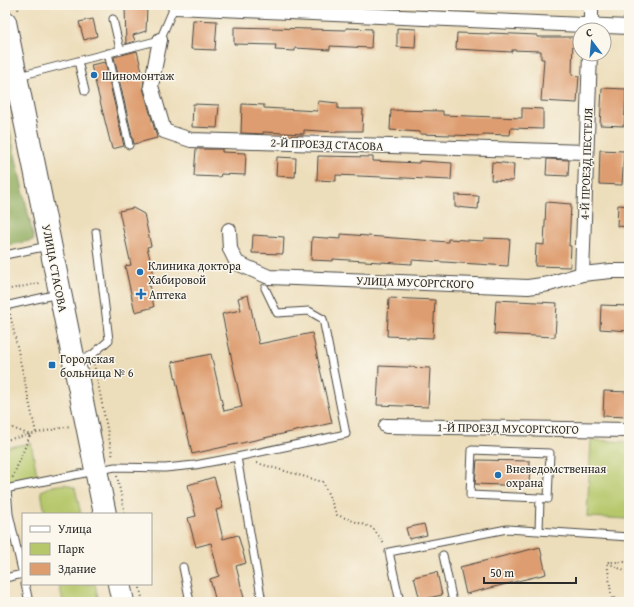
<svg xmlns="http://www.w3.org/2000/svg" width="634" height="607" font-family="'Gentium Book Plus',serif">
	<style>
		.green { fill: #b5c76a; stroke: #70794a }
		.forest { fill: #90ac5e; stroke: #5e6c44 }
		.building { fill: #de9d6f }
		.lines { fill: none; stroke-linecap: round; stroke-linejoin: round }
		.service-casing { stroke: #484641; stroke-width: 9 }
		.minor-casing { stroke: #484641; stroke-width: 16 }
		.primary-casing { stroke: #484641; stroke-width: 24 }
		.path { stroke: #484641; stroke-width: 2; stroke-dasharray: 1 3; stroke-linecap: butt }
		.service { stroke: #fff; stroke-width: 7 }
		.minor { stroke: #fff; stroke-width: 14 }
		.primary { stroke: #fff; stroke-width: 22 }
		.poi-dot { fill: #1f6fb2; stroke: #fbf7ec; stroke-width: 1.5 }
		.labels { text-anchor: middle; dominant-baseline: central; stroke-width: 3; stroke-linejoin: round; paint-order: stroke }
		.poi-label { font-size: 12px; fill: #2b2b2b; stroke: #fbf7ec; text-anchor: start }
		.street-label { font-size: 12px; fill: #2b2b2b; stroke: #fbf7ec }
	</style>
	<rect width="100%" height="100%" fill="#fbf7ec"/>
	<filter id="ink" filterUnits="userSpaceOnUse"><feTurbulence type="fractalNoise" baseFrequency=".025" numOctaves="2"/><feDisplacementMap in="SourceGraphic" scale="8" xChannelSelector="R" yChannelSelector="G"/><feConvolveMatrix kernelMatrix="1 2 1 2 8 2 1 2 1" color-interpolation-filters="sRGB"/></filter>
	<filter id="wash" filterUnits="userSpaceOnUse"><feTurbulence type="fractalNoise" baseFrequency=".012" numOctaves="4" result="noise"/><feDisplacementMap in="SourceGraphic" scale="16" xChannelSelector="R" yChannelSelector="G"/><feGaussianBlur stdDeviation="0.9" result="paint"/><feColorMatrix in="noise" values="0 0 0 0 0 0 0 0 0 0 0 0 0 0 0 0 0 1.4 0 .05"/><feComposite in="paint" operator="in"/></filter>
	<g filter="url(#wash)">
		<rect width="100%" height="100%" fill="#eddebb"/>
		<!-- green -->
		<path class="green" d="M591,440L629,442V519L587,517Z
			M31,443L37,475L5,482V448Z
			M65,484L75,488L81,514H45L41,491L53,486Z
			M59,584H95L99,602H63Z"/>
		<!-- forest -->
		<path class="forest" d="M5,109L34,240L5,246Z"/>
		<g id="blocks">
			<!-- building -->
			<path class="building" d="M125,7H147L146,31L133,35L135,41L126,44Z
				M93,19L97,36L84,40L79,22Z
				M193,20L217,21L215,50L191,49Z
				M234,27L346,30V28L372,29L371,48L330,46V50L295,48V51L275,50L276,45L234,44Z
				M397,28L416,29L415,48L397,47Z
				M457,33L490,34V33L537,35V37H573L572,75L579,76L577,103L541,101L544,59H541V51L512,50V52L456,49Z
				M137,51L144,80L143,88L157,138L134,144L114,57Z
				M105,62L124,146L112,149L91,65Z
				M602,88L626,89L624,126L600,125Z
				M318,101L338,103V109H363L362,131H336V132L304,130V134L263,132V134L241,133L242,104L264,105V108L317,111Z
				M193,104L219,105L217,128L192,127Z
				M522,108L543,109V129L511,128L510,135L483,134L482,136L420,134V132L390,130L391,110L443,111V115L522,118Z
				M196,149H222V152L246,153L245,175L221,174L220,177L194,176Z
				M600,150L624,151L622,185L599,184Z
				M318,156L373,157V161L419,163V161L452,163L451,180L336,175V181L317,180Z
				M277,157L296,158L295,177L276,176Z
				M547,159L569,160L568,176L546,175Z
				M492,162L514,164L513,181L491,180Z
				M455,195L479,196L478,209L455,207Z
				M546,202L571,204L569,246H571L570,267L535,266L536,244L544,245Z
				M618,205L629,206V227L617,226Z
				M133,208L144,214L151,246L147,247L155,279L148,280L154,307L135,312L125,266L131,265L119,211Z
				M341,234L448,242V239L484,241V238L510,239L508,266L412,260V264L333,259V261L311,260L312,237L341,239Z
				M253,235L284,237L283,254L252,253Z
				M248,295L259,344L312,333L332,423L192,454L172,362L211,354L224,411L242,407L222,314L241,310L238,298Z
				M389,298L435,300L433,338L387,336Z
				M496,300L557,303L555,337L494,334Z
				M601,305L629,306V331L600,329Z
				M379,366L430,368L428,407L377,405Z
				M604,391L629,392V417L603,416Z
				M477,460L530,461L529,486L475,484Z
				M214,477L223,508L216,510L223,539L238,535L246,563L236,566L244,598L228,602H216L210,579L219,576L211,543L196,547L188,518L196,516L188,485Z
				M424,524L427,535L409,539L406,528Z
				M540,547L546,574L466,594L460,567Z
				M437,572L442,595L420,600L414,577Z"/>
		</g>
	</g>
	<g filter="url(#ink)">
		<use href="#blocks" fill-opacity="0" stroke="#484641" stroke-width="1"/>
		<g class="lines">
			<defs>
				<path id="service" d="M113,19L120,49
					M108,53L129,145
					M78,61L85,91
					M19,76L160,40L175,5
					M5,255L48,246
					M5,306L58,294
					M76,363L92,355L109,340L96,232
					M237,457L346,434L323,319L309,311L277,313L265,288
					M5,489L115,467L165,468L195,465L237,457L262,602
					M7,489L9,514L23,575
					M539,531L540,498L470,495L472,450L550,453L548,499L540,498
					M443,555L453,602
					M183,567L190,602
					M5,578L23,574
					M25,584L29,602
					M400,602L389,552L507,529L629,537
					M613,602H614"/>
				<path id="minor" d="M175,7L629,27
					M591,30V5
					M160,40L151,86L164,131L191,140L586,152
					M229,230L230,249L237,263L269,277L528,287L549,284L582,274L611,271H629
					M582,274L590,54
					M386,426L629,430"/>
				<path id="primary" d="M5,22L105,514
					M119,584L123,602"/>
			</defs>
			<!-- service casing -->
			<use href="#service" class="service-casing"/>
			<!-- minor casing -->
			<use href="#minor" class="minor-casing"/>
			<!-- primary casing -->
			<use href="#primary" class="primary-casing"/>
			<!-- path -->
			<path class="path" d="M17,5L19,12
				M6,296L5,290L41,283
				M10,314L36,433
				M94,364L113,458
				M5,425L30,435L12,479
				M5,440L70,426
				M257,463L323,482L337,515L373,528L384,544
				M117,476L125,514
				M608,563L629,573
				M139,584L143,602
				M611,593L607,562H629
				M623,600H629"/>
			<!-- service -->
			<use href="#service" class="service"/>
			<!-- minor -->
			<use href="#minor" class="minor"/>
			<!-- primary -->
			<use href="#primary" class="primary"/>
		</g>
	</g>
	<!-- markers -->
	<g class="poi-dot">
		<circle cx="94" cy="75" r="4"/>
		<circle cx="140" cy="272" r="4"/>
		<path d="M139 288h4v4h4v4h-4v4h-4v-4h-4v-4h4z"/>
		<rect x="48" y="361" width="8" height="8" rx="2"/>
		<circle cx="498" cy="475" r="4"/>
	</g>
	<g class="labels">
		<!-- poi labels -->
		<g class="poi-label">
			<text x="102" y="75">Шиномонтаж</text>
			<text x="148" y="265">Клиника доктора<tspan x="148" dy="14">Хабировой</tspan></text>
			<text x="149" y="294">Аптека</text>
			<text x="60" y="358">Городская<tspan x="60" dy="14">больница № 6</tspan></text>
			<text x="506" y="468">Вневедомственная<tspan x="506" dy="14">охрана</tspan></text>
		</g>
		<!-- street labels -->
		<g class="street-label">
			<text transform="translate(327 144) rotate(2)">2-Й ПРОЕЗД СТАСОВА</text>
			<text transform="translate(586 164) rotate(-88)">4-Й ПРОЕЗД ПЕСТЕЛЯ</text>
			<text transform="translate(55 268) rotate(79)">УЛИЦА СТАСОВА</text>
			<text transform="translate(415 282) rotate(2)">УЛИЦА МУСОРГСКОГО</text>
			<text transform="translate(508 428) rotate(1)">1-Й ПРОЕЗД МУСОРГСКОГО</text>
		</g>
	</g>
	<!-- margin -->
	<rect width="634" height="607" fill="none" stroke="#fbf7ec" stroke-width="20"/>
	<!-- legend -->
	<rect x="22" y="513" width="130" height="72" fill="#fbf7ec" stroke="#a8a59f"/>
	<rect x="30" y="526" width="20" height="6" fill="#ffffff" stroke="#a8a59f"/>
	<text x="58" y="533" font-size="12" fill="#2b2b2b">Улица</text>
	<rect x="30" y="543" width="20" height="12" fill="#b5c76a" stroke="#a8a59f"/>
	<text x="58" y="553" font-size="12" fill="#2b2b2b">Парк</text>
	<rect x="30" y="563" width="20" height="12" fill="#de9d6f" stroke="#a8a59f"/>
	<text x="58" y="573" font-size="12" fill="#2b2b2b">Здание</text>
	<!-- north arrow -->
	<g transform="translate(592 42) rotate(344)"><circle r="19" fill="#fbf7ec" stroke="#a8a59f"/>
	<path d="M0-3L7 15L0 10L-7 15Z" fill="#1f6fb2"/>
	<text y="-6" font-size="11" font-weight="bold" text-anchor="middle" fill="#2b2b2b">С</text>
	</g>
	<!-- scale -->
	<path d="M484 577v6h92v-6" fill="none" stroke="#2b2b2b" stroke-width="2"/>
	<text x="490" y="577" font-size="12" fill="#2b2b2b" stroke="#fbf7ec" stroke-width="3" paint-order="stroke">50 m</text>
</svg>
